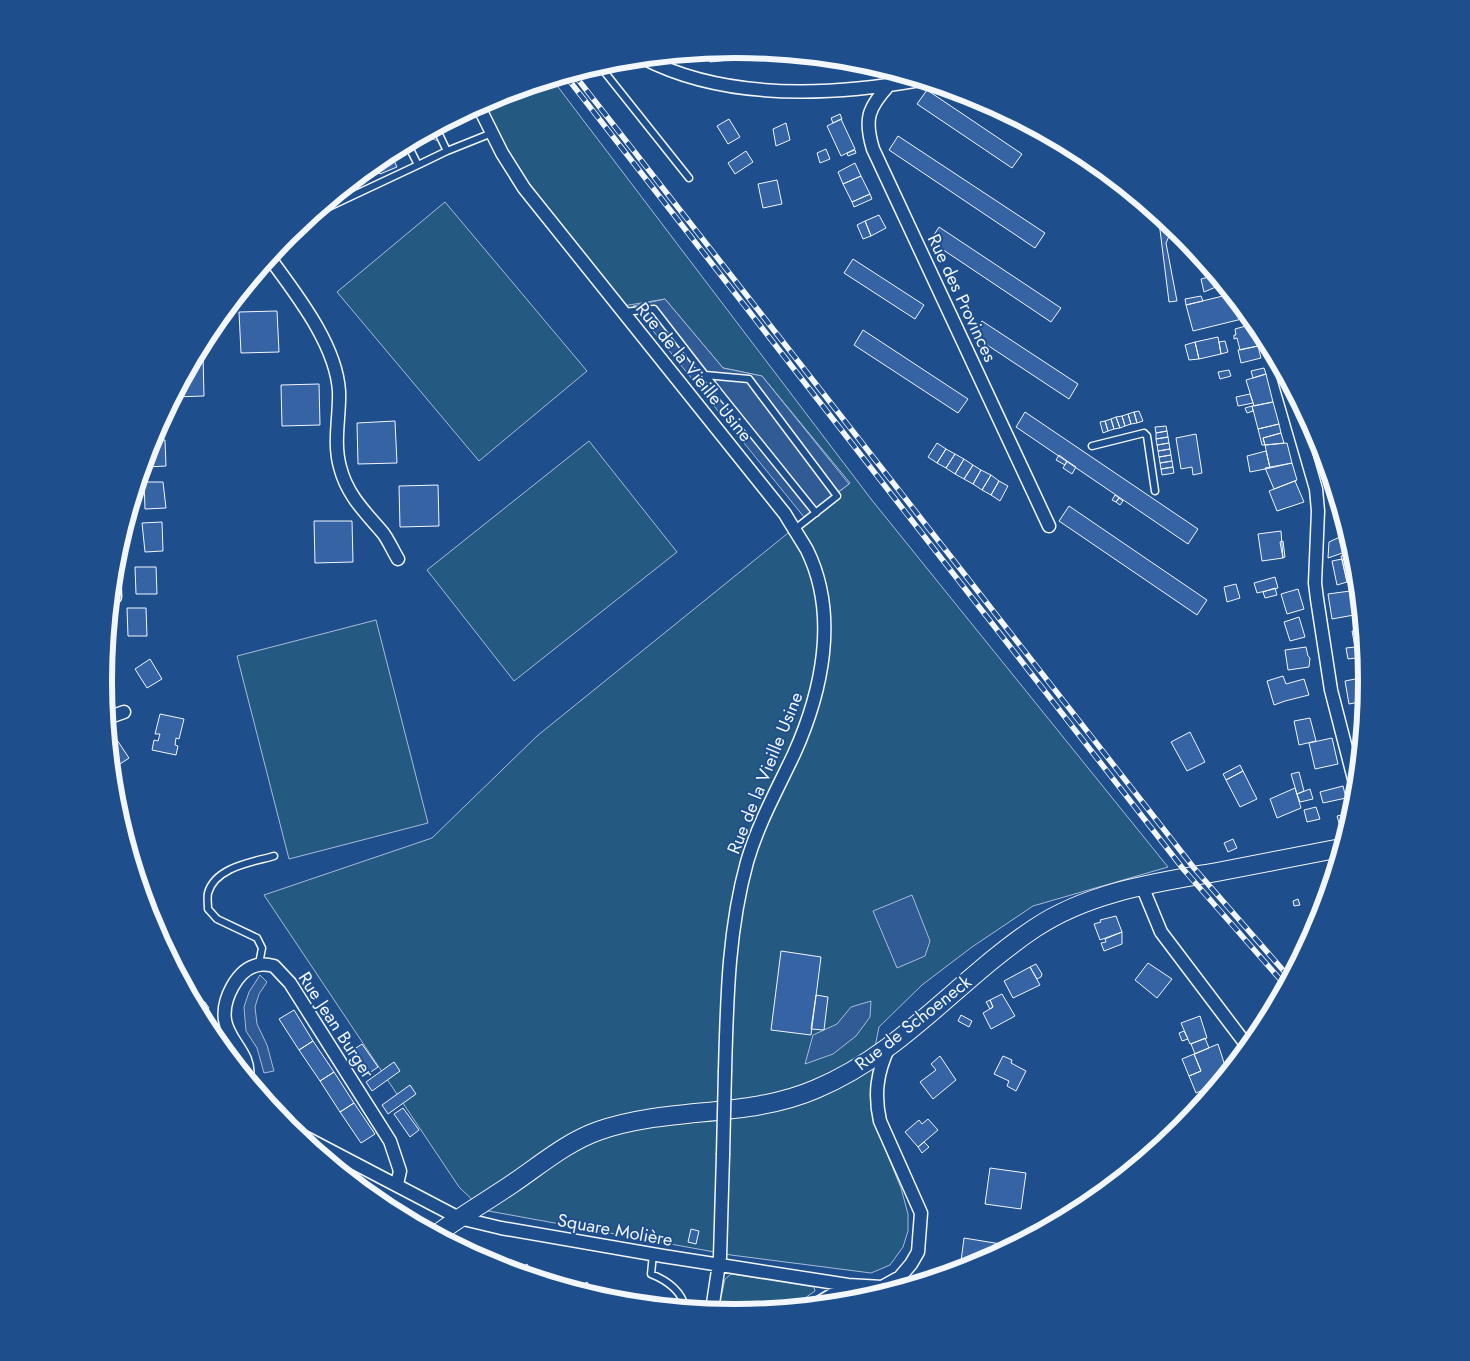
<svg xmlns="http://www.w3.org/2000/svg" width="1470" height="1361" font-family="Jost,sans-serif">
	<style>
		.green { fill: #245a82; stroke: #a8bbd7 }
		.parking { fill: #305b95; stroke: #a8bbd7 }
		.building { fill: #3563a3; stroke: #f2f6ff }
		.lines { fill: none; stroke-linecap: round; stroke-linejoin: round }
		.lane-casing { stroke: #f2f6ff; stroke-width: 9 }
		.street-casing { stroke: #f2f6ff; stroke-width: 15 }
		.secondary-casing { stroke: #f2f6ff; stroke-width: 20 }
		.lane { stroke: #1f4e8c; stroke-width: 6 }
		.street { stroke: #1f4e8c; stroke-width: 12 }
		.secondary { stroke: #1f4e8c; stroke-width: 18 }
		.rail-casing { stroke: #f2f6ff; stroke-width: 5.5 }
		.rail { stroke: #1f4e8c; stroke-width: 4; stroke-dasharray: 11; stroke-linecap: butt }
		.street-bridge-casing { stroke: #f2f6ff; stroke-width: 15; stroke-linecap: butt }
		.street-bridge { stroke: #1f4e8c; stroke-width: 12 }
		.labels { text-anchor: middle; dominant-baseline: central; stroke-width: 4; stroke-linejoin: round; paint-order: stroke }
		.street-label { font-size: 18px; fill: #f2f6ff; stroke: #1f4e8c }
		.rim { fill: none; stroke: #f2f6ff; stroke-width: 6 }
	</style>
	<rect width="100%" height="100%" fill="#1f4e8c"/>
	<!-- green -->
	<path class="green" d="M545,81L555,83L871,499L1168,867L1033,906L972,947L922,985L879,1027L873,1057L874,1122L901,1188L908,1214V1231L903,1247L890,1265L871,1273L731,1255L483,1210L459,1187L264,895L432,838L537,736L850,483L762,376L723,368L665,299L623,306L528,190L479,104L494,97Z
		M445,202L587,371L479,461L337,292Z
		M589,441L677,552L514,681L427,570Z
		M376,620L428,823L289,859L237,656Z
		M731,1274L814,1287L815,1291L792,1307L735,1312L722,1311L719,1307L725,1279Z"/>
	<!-- parking -->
	<path class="parking" d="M447,122L448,125L438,141L422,135Z
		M665,299L723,368L762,376L849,484L804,517L633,306Z
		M912,895L930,941L925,956L897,968L873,911Z
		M260,975L267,982L259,994L255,1007L257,1024L267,1045L274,1071L264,1073L257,1048L246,1031L244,1007L249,992Z
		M871,1001L870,1017L856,1036L833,1054L805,1064L813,1035L837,1024L851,1007Z"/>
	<!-- building -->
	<path class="building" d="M728,49L729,60L710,62L709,51Z
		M927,90L1022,154L1012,168L917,104Z
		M840,114L842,119L833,123L831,118Z
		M729,119L740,137L728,144L717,126Z
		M841,119L855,149L841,156L827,126Z
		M786,123L790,140L776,146L773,129Z
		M898,136L1045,233L1035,248L889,150Z
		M826,149L830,159L820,163L817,153Z
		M855,150L856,153L848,156L847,153Z
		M746,151L753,162L735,174L728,163Z
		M390,152L397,167L380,174L375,163Z
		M375,163L379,173L339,192Z
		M855,163L861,176L843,184L838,172Z
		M861,176L870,194L852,202L843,184Z
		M777,180L782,204L763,208L758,184Z
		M870,194L872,199L854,207L852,202Z
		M1158,214L1169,223L1170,234L1166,243L1177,301L1169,302Z
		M879,215L886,228L871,236L865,221Z
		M865,221L871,236L863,239L857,225Z
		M939,227L1061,308L1051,322L930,241Z
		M853,259L924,305L915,319L844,273Z
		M1216,275L1223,284L1204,292L1201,279Z
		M1231,294L1250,317L1193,331L1186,305Z
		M1201,296L1203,301L1186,305L1185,299Z
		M277,311L279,352L241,353L239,312Z
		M982,321L1078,384L1069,399L972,335Z
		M1253,324L1258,346L1240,350L1237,338L1234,339V335H1236L1235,329Z
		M863,330L968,399L958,413L854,345Z
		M1218,337L1221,354L1199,359L1195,342Z
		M1225,341L1228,352L1221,354L1219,342Z
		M1195,342L1199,359L1189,360L1185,345Z
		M1258,346L1261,358L1241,363L1238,350Z
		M197,354H203L204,396L174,397Z
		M1264,368L1266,374L1253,378L1251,371Z
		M1229,370L1231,376L1220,379L1218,372Z
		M1266,374L1273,402L1254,406L1246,380Z
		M319,384L320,425L282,426L281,385Z
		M1250,394L1253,403L1238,406L1236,397Z
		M1273,402L1279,424L1258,429L1252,406Z
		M1252,406L1253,411L1247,413L1245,408Z
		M1139,411L1143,421L1137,423L1134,412Z
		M1025,412L1198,529L1188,544L1016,427Z
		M1134,412L1137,423L1131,424L1128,414Z
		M1128,414L1131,424L1125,426L1122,416Z
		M1122,416L1125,426L1120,428L1116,417Z
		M1116,417L1120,428L1114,429L1111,419Z
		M1111,419L1114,429L1108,431L1105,421Z
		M395,421L397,463L358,464L357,423Z
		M1105,421L1108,431L1103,433L1100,422Z
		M1279,424L1281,433L1263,438L1265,445H1262L1258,429Z
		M1166,426L1167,431L1156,433L1155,427Z
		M1167,431L1168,437L1156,439V433Z
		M1281,433L1284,443L1265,445L1263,438Z
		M1196,434L1202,473L1193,475L1192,467L1181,469L1176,438Z
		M1168,437L1169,443L1157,445L1156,439Z
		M1318,437L1324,455H1322L1316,438Z
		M151,440H165L166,466L148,467L147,453Z
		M937,443L946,449L937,463L928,457Z
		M1169,443L1170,449L1158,451L1157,445Z
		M1287,443L1292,463L1270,468L1265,445Z
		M946,449L955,454L946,468L937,463Z
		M1170,449L1171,455L1159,457L1158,451Z
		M1266,451L1270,468L1250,472L1247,456Z
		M955,454L964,459L955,474L946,468Z
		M1059,455L1067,461L1065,465L1056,460Z
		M1171,455L1172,461L1160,463L1159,457Z
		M964,459L973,465L964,479L955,474Z
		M1067,461L1076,467L1072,474L1063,468Z
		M1172,461L1173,467L1161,469L1160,463Z
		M1292,463L1297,480L1274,489L1265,468Z
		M973,465L981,470L973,484L964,479Z
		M1173,467L1174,473L1162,475L1161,469Z
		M981,470L991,475L982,490L973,484Z
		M1329,472L1335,491H1334L1326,474Z
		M991,475L999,481L991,495L982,490Z
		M999,481L1008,486L1000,501L991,495Z
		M1295,481L1304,502L1277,511L1269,491Z
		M144,482H163L166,508L145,509Z
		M438,485L439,526L400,527L399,486Z
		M1115,495L1119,498L1116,502L1112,500Z
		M1119,498L1123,501L1120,505L1116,502Z
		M1069,506L1207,600L1197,615L1059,521Z
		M314,521H352L353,562L315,563Z
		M162,522L163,551L145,552L142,523Z
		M1281,531L1283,558L1262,561L1258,534Z
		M1347,534L1350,542L1345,544L1342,536Z
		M1342,536L1348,551L1328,558L1329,542Z
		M1283,541L1285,557L1283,558L1280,542Z
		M1350,553L1352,559H1349L1354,581L1347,582L1341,556Z
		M1342,559L1347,582L1337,585L1332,561Z
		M135,567H156L157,594H136Z
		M1275,577L1278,588L1257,593L1254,583Z
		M1236,584L1240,598L1227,602L1224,587Z
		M1275,588L1277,595L1265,598L1263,592Z
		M1298,589L1304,609L1287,614L1281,594Z
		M1350,591L1354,615L1332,619L1328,594Z
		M127,608H146L147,636H128Z
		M1299,617L1305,637L1290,641L1284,622Z
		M1362,629L1364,657L1348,659L1346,648L1355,647L1352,631Z
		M1306,647L1308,656L1310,658L1309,667L1288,670L1285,650Z
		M150,659L162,679L147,688L135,669Z
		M1283,676L1286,684L1304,679L1309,695L1285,701L1274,705L1267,681Z
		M1365,677V701L1349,704L1345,681Z
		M160,714L184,719L179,739L176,738L175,745L178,746L176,755L152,750L154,740L158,741L160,734H155Z
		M1310,718L1316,741L1299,745L1294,721Z
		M1190,732L1205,762L1187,771L1171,742Z
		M113,734L129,758L114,768L111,764L109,737Z
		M1332,738L1338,764L1315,769L1309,743Z
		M1240,765L1243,771L1226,780L1223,774Z
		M1243,771L1257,799L1240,807L1226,780Z
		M1299,772L1304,791L1297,794L1291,774Z
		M1343,786L1346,798L1323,803L1320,792Z
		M1295,788L1301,808L1277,818L1270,799Z
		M1310,789L1313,799L1300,802L1297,794Z
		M1316,807L1320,819L1307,822L1304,810Z
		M1349,813L1350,818L1345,832L1341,830L1337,816Z
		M1233,839L1237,848L1228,852L1224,843Z
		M135,866L150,889L143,894L134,867Z
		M1330,885L1326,900L1321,891Z
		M1298,899L1300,905L1294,906L1293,901Z
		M1322,911L1319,921L1316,922L1313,915Z
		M1116,916L1122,932L1100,940L1094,924L1101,922L1100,920Z
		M1122,932V944L1104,951L1101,943L1106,942L1105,939Z
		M781,951L821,957L811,1035L771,1030Z
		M1148,963L1172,979L1157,998L1135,980Z
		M1036,964L1042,974L1041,977L1037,979L1030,967Z
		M1030,967L1040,985L1013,998L1004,981Z
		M190,988L199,1002H205L209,1008L205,1013L210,1021L206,1024L188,990Z
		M1002,994L1015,1016L991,1029L983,1013L993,1007L990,1000Z
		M816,995L828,997L824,1030L811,1029Z
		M990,1000L993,1007L990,1009L986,1002Z
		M294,1010L313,1041L299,1050L279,1019Z
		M961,1015L972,1021L969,1027L958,1021Z
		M1200,1016L1207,1038L1190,1044L1181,1023Z
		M210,1021L217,1031L222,1030L226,1036L222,1040L231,1054L230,1056L210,1031L206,1024Z
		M1184,1031L1188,1039L1182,1041L1179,1033Z
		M1205,1038L1209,1048L1195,1054L1191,1044Z
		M313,1041L334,1072L320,1081L299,1050Z
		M362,1044L378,1067L368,1074L353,1050Z
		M1218,1044L1227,1072L1217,1084L1196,1093L1189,1076L1201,1071L1194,1054Z
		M1194,1054L1201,1071L1189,1076L1182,1059Z
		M940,1056L956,1080L933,1099L920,1082L936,1070L931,1064Z
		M1003,1056L1012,1060L1011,1063L1026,1071L1016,1091L1007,1086L1009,1081L994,1074Z
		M394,1062L400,1071L372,1091L366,1082Z
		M334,1072L354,1103L340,1112L320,1081Z
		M410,1085L416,1094L388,1114L382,1105Z
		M354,1103L375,1134L361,1143L340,1112Z
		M403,1108L419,1130L410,1137L394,1114Z
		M928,1119L938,1130L918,1147L905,1132L919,1120L922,1124Z
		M924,1142L929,1147L922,1153L918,1147Z
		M990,1168L1026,1173L1021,1209L985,1204Z
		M691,1229L699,1231L696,1244L688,1242Z
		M964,1238L1001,1244L999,1252L976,1264L960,1269Z
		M527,1264L535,1277L516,1271Z
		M587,1282L596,1295L576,1289Z"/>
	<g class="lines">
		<defs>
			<path id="lane" d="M599,65L689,178
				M407,143L418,165L447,151L436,128
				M447,151L492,133
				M318,212L418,165
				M623,312L654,309L705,375L749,379L837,496L795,529
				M705,375L816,513
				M1092,446L1144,433L1147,436L1155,491
				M259,964L262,948L257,938L217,919L208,909C208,904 207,898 208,893C215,867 253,862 274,856
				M653,1254L651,1274C666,1280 681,1290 685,1307"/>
			<path id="street" d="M643,58C726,101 830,96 920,80
				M889,85C868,108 864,119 873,149L1049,526
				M478,105L502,153L524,188L785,514C792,526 800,538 807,550C839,615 822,692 794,754C777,790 758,824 747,862C728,931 727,1000 725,1071
				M269,257C296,294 336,344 339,391C340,416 333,442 340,467C347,495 365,512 383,533C389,541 393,551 398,559
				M1281,368L1316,489L1318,511L1315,583L1317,599L1331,690L1356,787
				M114,571L115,597
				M107,718L124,712
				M1142,886L1161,932L1248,1047
				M247,1077C251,1054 228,1041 225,1020C222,1000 237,969 258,965C263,964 270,965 274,966L290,983L390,1141L400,1171L397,1184
				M291,1130L459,1218L501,1228L663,1256L848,1285L882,1287L900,1277L911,1264L918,1252L921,1213L880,1121C874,1094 877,1072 889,1047
				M817,1304L848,1285
				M712,1310L720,1257L723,1155"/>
			<path id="secondary" d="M437,1234C461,1216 487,1201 512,1184C540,1165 567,1142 598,1131C669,1106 747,1119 816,1089C901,1054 960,978 1035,928C1089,892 1154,883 1217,872C1258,864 1300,856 1341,848"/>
		</defs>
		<!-- lane casing -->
		<use href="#lane" class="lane-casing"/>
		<!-- street casing -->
		<use href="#street" class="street-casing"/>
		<!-- secondary casing -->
		<use href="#secondary" class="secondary-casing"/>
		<!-- lane -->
		<use href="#lane" class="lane"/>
		<!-- street -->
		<use href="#street" class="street"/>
		<!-- secondary -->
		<use href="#secondary" class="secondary"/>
		<defs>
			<path id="rail" d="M573,73L1194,868L1289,977
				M565,75L1184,870L1285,985"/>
		</defs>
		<!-- rail casing -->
		<use href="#rail" class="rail-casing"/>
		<!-- rail -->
		<use href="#rail" class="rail"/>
		<defs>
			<path id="street-bridge" d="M723,1155L725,1071"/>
		</defs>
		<!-- street-bridge casing -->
		<use href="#street-bridge" class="street-bridge-casing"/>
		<!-- street-bridge -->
		<use href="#street-bridge" class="street-bridge"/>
	</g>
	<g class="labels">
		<!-- street labels -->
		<g class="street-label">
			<text transform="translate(962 298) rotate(65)">Rue des Provinces</text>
			<text transform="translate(694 372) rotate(51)">Rue de la Vieille Usine</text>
			<text transform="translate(765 773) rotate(-68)">Rue de la Vieille Usine</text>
			<text transform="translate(913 1023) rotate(-38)">Rue de Schoeneck</text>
			<text transform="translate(336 1025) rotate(57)">Rue Jean Burger</text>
			<text transform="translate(615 1230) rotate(10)">Square Molière</text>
		</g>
	</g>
	<!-- crop -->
	<path d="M0 0H1470V1361H0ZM112 681a623 623 0 1 1 1246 0a623 623 0 1 1-1246 0Z" fill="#1f4e8c" fill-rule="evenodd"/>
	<path class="rim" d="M112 681a623 623 0 1 1 1246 0a623 623 0 1 1-1246 0Z"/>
</svg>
